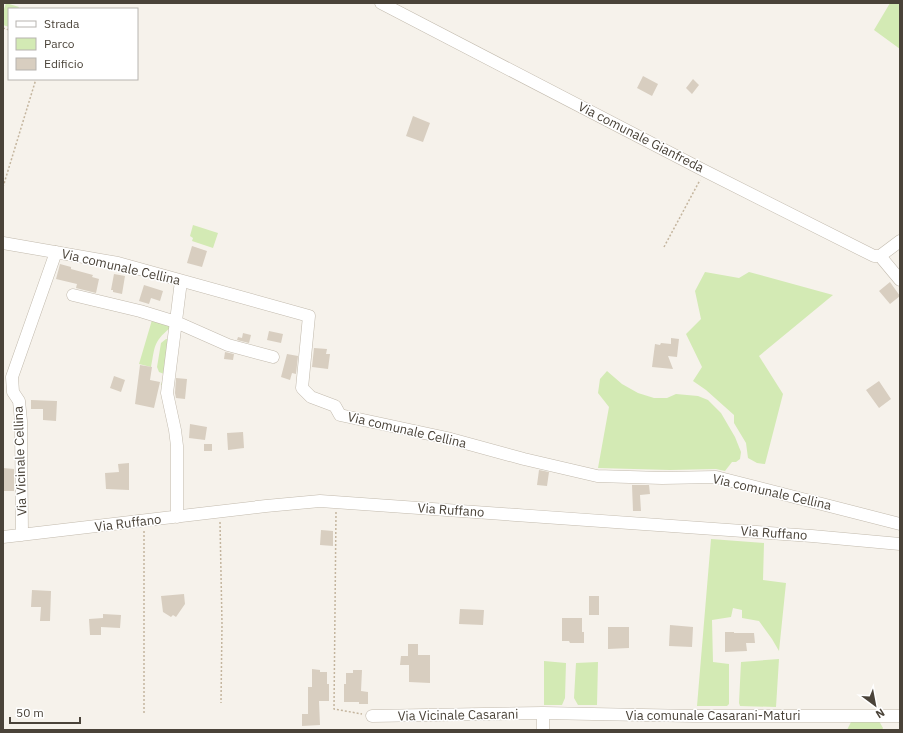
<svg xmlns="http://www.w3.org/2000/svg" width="903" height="733" font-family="'IBM Plex Sans',sans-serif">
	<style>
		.green { fill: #d3eab4 }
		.building { fill: #d8cec0 }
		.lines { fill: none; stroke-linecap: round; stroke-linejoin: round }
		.minor-casing { stroke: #c2baad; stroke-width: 13 }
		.path { stroke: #c4b59e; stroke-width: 1.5; stroke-dasharray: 2 2; stroke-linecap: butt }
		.minor { stroke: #fff; stroke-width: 12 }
		.labels { text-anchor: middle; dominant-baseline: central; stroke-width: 3; stroke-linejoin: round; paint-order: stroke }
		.street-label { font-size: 13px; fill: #4a4339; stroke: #fff }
	</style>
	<rect width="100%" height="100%" fill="#f6f2eb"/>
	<!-- green -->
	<path class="green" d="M6,3L19,7L18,9H9V27L3,25V12Z
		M890,3H900V49L874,30Z
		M193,225L218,233L213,248L192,241L193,238L190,236Z
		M705,272L739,278L749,272L833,295L759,356L783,394L765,464L757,463L748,458L746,443L734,423V415L706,390L693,381L702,367L686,334L701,319L695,291Z
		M152,320L169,325L170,328C153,342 155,347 151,367L139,364Z
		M166,339H173L165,385H161L164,374L159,372L157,367L161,343Z
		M607,371L622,384L638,393L654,398H667L676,394L698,396L708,400L721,413L735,437L741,452L740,459L736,462H732L725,471L716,469L670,470L598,468L609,407L598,393L600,379Z
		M711,539L764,543L763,580L786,583L779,651L772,639L759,621L742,618V610L733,608L731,617L712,620L713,662L729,664V704L727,706H697Z
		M779,659L776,707L740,706L739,703L741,662Z
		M544,661L566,663L565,698L562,705H544Z
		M598,662L597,705H578L574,698L576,663Z
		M879,721L883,728L882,730H847L851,722Z"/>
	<!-- building -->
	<path class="building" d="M643,76L658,84L652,96L637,88Z
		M693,79L699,85L692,94L686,88Z
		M413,116L430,123L423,142L406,136Z
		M192,246L207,251L202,267L187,263Z
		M60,264L71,267V269L93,275L92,277L99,279L96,293L76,288L77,284L56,279Z
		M114,274L125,276L122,294L113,292V290H111Z
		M890,282L900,296L890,304L879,291Z
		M144,285L163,291L160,301L151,298L149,304L139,301Z
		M269,331L283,334L281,343L267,340Z
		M243,333L251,335L249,343L237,340L238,337L242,338Z
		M671,338L679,339L677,357L668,356L673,369L652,367L655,344L660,345L661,343L671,344Z
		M314,348L327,349L326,354H330L328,369L312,367Z
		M225,352L234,354L233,360L224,359Z
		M287,354L298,356L296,374L292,373L290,380L281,377Z
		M140,365L152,367L150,380L160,382L154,408L135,404Z
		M114,376L125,380L121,392L110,388Z
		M176,378L187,379L185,399L176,398L175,393Z
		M879,381L891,399L879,408L866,390Z
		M31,400L57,401L56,421L43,420V409H31Z
		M190,424L207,427L205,440L189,438Z
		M243,432L244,448L228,450L227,433Z
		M204,444H212V451H204Z
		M129,463V490L106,489L105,473L119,472L118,464Z
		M3,468L14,469V491H3Z
		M539,470L549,472L547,486L537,485Z
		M632,485H649L650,494L640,495L641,511H633Z
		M321,530L333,531V546L320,545Z
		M32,590L51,591L50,621H40L41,607H31Z
		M184,594L185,604L176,617L173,615L171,617L163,612L161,596Z
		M589,596H599V615H589Z
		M460,609L484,610L483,625L459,624Z
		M103,614L121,615L120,628L101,627V635H90L89,619L103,618Z
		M562,618H582V632H584V643H570L569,641H562Z
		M670,625L693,627L692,647L669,646Z
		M608,627H629V648L608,649Z
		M725,632H734V633H754L755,643H746L747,651L725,652Z
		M408,644H418V655H430V683L409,682V665H400L401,656H408Z
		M312,669L320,670V672H327V684H329V701H319L320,725L302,726V714H308V687H312Z
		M353,670H362L361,691L368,692V704H359V702H344V684H346V673H353Z"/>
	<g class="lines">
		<defs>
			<path id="minor" d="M381,3L705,171L874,256H880L900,241
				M3,243L118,263L309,316L302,388L311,397L335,406L340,415L447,438L524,459L597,476L662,478L716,477L900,524
				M880,256L900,280
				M73,295L140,311L176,322L228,345L273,357
				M177,517V446L175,430L167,393L181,281
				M22,535L21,421L19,401L13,392L12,377L56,252
				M3,537L266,506L320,501L812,536L900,544
				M372,716L543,713
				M543,730V713L693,716H900"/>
		</defs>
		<!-- minor casing -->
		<use href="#minor" class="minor-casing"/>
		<!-- path -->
		<path class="path" d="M3,28L9,30
			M3,187L36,79
			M664,247L700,180
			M336,512L334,709L362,714
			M220,522L222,624L221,703
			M144,531V715"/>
		<!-- minor -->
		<use href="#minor" class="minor"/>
	</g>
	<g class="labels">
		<!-- street labels -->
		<g class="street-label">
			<text transform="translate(641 137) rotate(27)">Via comunale Gianfreda</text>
			<text transform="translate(121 267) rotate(13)">Via comunale Cellina</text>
			<text transform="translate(407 430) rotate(13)">Via comunale Cellina</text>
			<text transform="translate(20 461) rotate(-92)">Via Vicinale Cellina</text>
			<text transform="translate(772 492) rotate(13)">Via comunale Cellina</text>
			<text transform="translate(451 510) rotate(4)">Via Ruffano</text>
			<text transform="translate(128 523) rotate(-7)">Via Ruffano</text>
			<text transform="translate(774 533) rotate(4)">Via Ruffano</text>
			<text transform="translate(458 715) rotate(-1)">Via Vicinale Casarani</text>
			<text x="713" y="715">Via comunale Casarani-Maturi</text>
		</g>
	</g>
	<!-- border -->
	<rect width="903" height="733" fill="none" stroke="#4a4339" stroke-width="8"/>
	<!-- legend -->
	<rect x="8" y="8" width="130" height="72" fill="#ffffff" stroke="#b7b4b0"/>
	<rect x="16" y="21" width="20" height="6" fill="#ffffff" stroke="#b7b4b0"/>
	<text x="44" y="28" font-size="12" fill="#4a4339">Strada</text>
	<rect x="16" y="38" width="20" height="12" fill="#d3eab4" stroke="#b7b4b0"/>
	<text x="44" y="48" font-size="12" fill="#4a4339">Parco</text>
	<rect x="16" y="58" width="20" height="12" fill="#d8cec0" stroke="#b7b4b0"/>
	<text x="44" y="68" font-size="12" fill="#4a4339">Edificio</text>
	<!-- north arrow -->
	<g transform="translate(875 705) rotate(148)" stroke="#ffffff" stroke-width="3" paint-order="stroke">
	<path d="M0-3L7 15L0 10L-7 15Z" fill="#4a4339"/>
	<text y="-6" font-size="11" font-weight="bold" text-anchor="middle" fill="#4a4339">N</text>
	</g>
	<!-- scale -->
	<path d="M10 717v6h70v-6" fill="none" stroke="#4a4339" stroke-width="2"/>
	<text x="16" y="717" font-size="12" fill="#4a4339" stroke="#ffffff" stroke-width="3" paint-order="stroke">50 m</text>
</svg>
